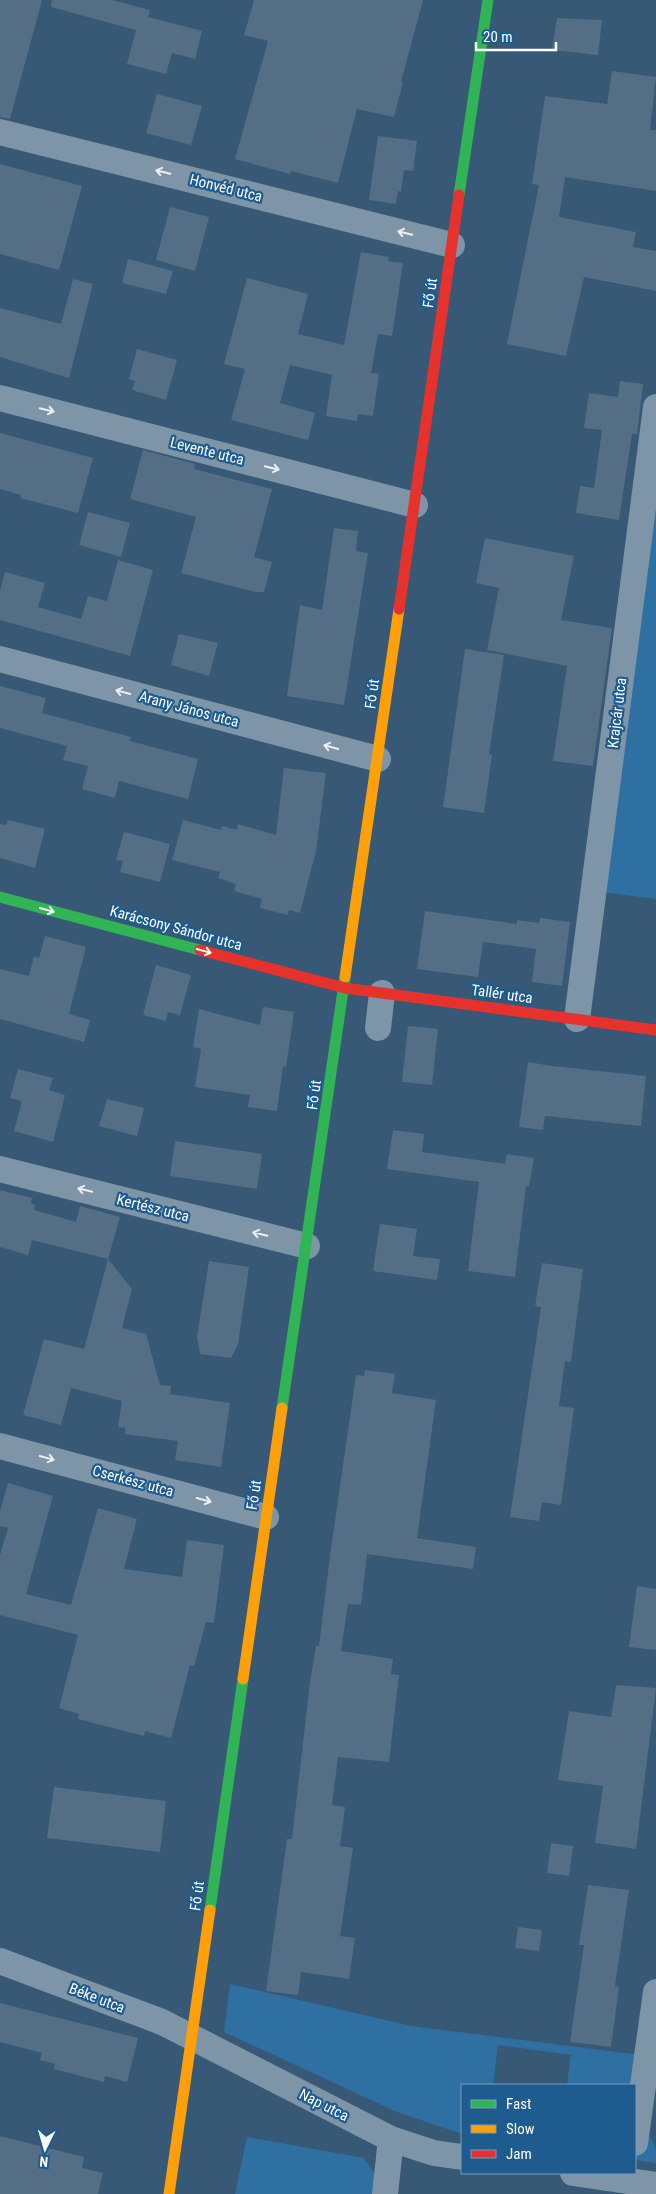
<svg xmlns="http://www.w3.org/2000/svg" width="656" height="2194" font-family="'Roboto Condensed',sans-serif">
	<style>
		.green { fill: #2f70a3 }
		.building { fill: #536e85 }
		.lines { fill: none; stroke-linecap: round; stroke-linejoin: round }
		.street { stroke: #7e95a8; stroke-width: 26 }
		.fast { stroke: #30b455; stroke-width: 11 }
		.slow { stroke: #ff9f0a; stroke-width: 11 }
		.jam { stroke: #e5322d; stroke-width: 11 }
		.oneway { stroke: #eceff2 }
		.oneway2 { stroke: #fff }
		.labels { text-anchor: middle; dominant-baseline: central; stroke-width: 4.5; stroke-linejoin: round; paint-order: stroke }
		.street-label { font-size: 15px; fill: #fff; stroke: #1e5b8e }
	</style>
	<rect width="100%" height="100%" fill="#375975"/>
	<!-- green -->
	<path class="green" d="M656,407V899L594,891Z
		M230,1984L411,2026L656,2057L649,2135L656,2149V2163L635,2160V2085H567L571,2055L498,2045L493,2085H462V2134L397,2112L224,2032Z
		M247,2137L364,2158L385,2189V2194H235Z"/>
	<!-- building -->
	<path class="building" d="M0,0H42L10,119L0,117Z
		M52,0H112L150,10L148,17L202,31L195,59L172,53L166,74L127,64L136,30L51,7Z
		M254,0H423L401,82H403L394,117L357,109L338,183L291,171L290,174L235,159L268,41L244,35Z
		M557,18L602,20L598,55L552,50Z
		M612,71L656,77L650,130H656V191L565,177L559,217L636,232L633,247L656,251V291L584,277L566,356L507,344L539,185L532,184L545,96L607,104Z
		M157,94L202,106L191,145L146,133Z
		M378,136L417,141L413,171L404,170L401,192L398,191L396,204L369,200Z
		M0,164L82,186L59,270L0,254Z
		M170,207L209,217L195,271L156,260Z
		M361,252L389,257L388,261L403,263L392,336L378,334L371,373L379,374L373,416L358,414L357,421L326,416L332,375L290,365L280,403L315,413L308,440L231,420L245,369L224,364L247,278L308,294L298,334L344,345Z
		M128,259L173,271L166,294L122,283Z
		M73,279L93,284L69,378L0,357V308L61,324Z
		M137,349L177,360L166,400L132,390L135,381L129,379Z
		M620,381L643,384L637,434H632L619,520L576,513L580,486L594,488L602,430L584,428L589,393L618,397Z
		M0,433L93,458L78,513L20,498L21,495L0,489Z
		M143,450L195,464L194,469L272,489L254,557L272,562L264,592H255L181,573L196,517L130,499Z
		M88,512L130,523L121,557L79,545Z
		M334,528L358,531L356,551L368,553L344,705L287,696L300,605L322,610Z
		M485,538L574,556L561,620L612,628L593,766L553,761L567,666L487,650L499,588L476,583Z
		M118,560L153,570L130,656L0,620V591L5,572L45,583L38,607L81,619L88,596L107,601Z
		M179,634L218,643L209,676L171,665Z
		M465,649L504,655L489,754L492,755L484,813L443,807Z
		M0,686L46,698L42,713L131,737L130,741L198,759L188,799L119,781L115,798L82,789L88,766L63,760L67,746L0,728Z
		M284,768L326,773L316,851L300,913L289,910L288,915L260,908L262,899L234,891L236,884L218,878L220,872L172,860L183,820L221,830L222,826L237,830L238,824L276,835Z
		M8,820L45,829L35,868L0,858V824L6,825Z
		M124,832L170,844L160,882L120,872L123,861L116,860Z
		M425,911L517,924V920L539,923L540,918L570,922L562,986L532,982L536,949L483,942L478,977L417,969Z
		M45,936L86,947L69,1014L90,1020L84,1042L0,1019V969L29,976L34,956L39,958Z
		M156,965L191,975L180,1015L168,1012L166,1021L143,1015Z
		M263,1007L294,1012L286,1067L283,1066L277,1111L248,1107L250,1095L195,1087L201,1049L193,1047L199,1009L260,1025Z
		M408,1026L438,1029L432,1085L402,1082Z
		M528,1062L552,1066L646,1076L641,1126L545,1116L543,1130L519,1127Z
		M18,1069L53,1078L49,1090L65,1095L53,1142L14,1131L22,1101L10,1098Z
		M107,1099L144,1108L137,1136L99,1126Z
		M393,1130L424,1134L422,1152L505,1164L507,1154L534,1158L529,1187L526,1186L515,1277L468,1271L479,1182L387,1169Z
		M175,1141L262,1154L257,1189L170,1176Z
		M0,1190L32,1198L31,1204L35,1205L34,1210L76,1222L80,1206L120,1217L108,1259L32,1240L28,1255L0,1247Z
		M380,1224L417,1229L413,1256L440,1259L437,1280L373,1271Z
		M108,1259L132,1289L122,1328L146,1334L160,1385L171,1386L170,1394L230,1403L221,1467L175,1460L178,1441L125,1434V1428L118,1427L122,1401L71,1388L61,1425L23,1415L44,1339L84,1349Z
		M209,1261L249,1267L238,1344L231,1358L200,1354L197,1337Z
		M542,1263L583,1269L571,1362L565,1361L559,1406L574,1408L561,1505L542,1502L539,1521L510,1517L541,1307L535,1306Z
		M365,1370L395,1374L392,1393L436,1400L417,1538L476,1547L473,1569L367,1554L361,1605L348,1604L341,1651L393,1659L391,1674L399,1675L389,1762L338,1757L332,1805L345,1807L340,1846L353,1848L340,1936L355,1938L349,1979L301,1972L298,1995L266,1991L287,1839H292L310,1682L316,1646H319L330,1556L356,1375L364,1376Z
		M8,1483L53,1496L26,1594L71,1605L98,1508L137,1519L124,1569L182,1577L187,1540L224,1545L214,1623L206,1622L194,1666L190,1665L171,1738L145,1731L144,1736L78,1719L79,1714L59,1708L78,1635L0,1615V1555L8,1528L0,1526V1511Z
		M637,1586L656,1589V1650L629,1647Z
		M616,1685L656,1688L636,1849L595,1843L603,1786L558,1780L569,1711L611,1717Z
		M54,1787L166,1801L160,1852L47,1838Z
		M551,1843L573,1846L569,1876L547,1873Z
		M588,1885L629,1890L615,1986L619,1987L611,2047L570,2042L584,1945H579Z
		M518,1927L542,1930L539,1951L515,1948Z
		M0,2003L138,2038L127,2082L105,2076L104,2082L54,2069L55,2064L40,2060L42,2053L0,2042Z
		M0,2136L84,2157L82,2168L103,2173L98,2194H0Z"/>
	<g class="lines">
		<!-- street -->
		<path class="street" d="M0,132L452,245
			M0,398L415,505
			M0,659L378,759
			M577,1019L656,407
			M378,1028L382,993
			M0,1169L307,1246
			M0,1446L266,1517
			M0,1961L162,2022L391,2139L434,2153L462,2157
			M635,2143L656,1992
			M573,2173L656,2185
			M385,2194L391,2139"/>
		<!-- fast -->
		<path class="fast" d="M459,195L488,0
			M0,897L200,950
			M282,1408L345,977
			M210,1910L243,1679"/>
		<!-- slow -->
		<path class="slow" d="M345,977L399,609
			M243,1679L282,1408
			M169,2194L210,1910"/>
		<!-- jam -->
		<path class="jam" d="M399,609L459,195
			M200,950L345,988L656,1030"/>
	</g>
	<!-- one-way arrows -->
	<defs><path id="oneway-shaft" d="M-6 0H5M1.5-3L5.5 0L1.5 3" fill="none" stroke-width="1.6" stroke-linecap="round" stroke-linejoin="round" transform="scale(1.25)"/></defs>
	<g class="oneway">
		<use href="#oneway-shaft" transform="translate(163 172) rotate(-166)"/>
		<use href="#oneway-shaft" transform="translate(405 233) rotate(-166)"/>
		<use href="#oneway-shaft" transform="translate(47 410) rotate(14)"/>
		<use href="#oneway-shaft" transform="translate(272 468) rotate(14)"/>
		<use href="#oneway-shaft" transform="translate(123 692) rotate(-165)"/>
		<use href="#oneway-shaft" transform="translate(331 747) rotate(-165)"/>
		<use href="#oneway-shaft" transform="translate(85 1190) rotate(-166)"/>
		<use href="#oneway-shaft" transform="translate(260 1234) rotate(-166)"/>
		<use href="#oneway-shaft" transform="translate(47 1458) rotate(15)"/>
		<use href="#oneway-shaft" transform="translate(204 1500) rotate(15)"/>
	</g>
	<g class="oneway2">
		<use href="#oneway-shaft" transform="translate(47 910) rotate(15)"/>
		<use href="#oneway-shaft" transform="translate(204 951) rotate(15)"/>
	</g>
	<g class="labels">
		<!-- street labels -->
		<g class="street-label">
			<text transform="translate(226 188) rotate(14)">Honvéd utca</text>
			<text transform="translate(430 293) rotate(-82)">Fő út</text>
			<text transform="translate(207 451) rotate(14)">Levente utca</text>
			<text transform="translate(372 694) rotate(-82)">Fő út</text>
			<text transform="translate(189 709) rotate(15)">Arany János utca</text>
			<text transform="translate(617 713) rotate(-83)">Krajcár utca</text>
			<text transform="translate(176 928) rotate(15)">Karácsony Sándor utca</text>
			<text transform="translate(502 994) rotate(8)">Tallér utca</text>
			<text transform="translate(314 1095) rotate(-82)">Fő út</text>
			<text transform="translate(153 1208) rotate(14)">Kertész utca</text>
			<text transform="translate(133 1481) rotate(15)">Cserkész utca</text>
			<text transform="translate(254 1495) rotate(-81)">Fő út</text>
			<text transform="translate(197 1896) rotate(-82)">Fő út</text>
			<text transform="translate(97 1998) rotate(21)">Béke utca</text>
			<text transform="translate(324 2105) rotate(27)">Nap utca</text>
		</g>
	</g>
	<!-- legend -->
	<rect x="461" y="2084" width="175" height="90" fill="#1e5b8e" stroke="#789dbb"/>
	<rect x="471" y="2100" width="25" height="8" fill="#30b455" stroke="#789dbb"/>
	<text x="506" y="2109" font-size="15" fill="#ffffff">Fast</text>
	<rect x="471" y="2125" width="25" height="8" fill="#ff9f0a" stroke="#789dbb"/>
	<text x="506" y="2134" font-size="15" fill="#ffffff">Slow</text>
	<rect x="471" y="2150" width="25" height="8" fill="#e5322d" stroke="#789dbb"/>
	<text x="506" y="2159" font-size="15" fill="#ffffff">Jam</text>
	<!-- north arrow -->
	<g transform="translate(45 2149) rotate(185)" stroke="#1e5b8e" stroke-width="4" paint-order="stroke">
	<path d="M0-4L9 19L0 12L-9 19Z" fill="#ffffff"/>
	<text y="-8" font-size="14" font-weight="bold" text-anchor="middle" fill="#ffffff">N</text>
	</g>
	<!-- scale -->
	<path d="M476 42v8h80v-8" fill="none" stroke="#ffffff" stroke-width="2.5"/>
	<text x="483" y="42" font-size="15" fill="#ffffff" stroke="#1e5b8e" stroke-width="4" paint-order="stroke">20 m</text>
</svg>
